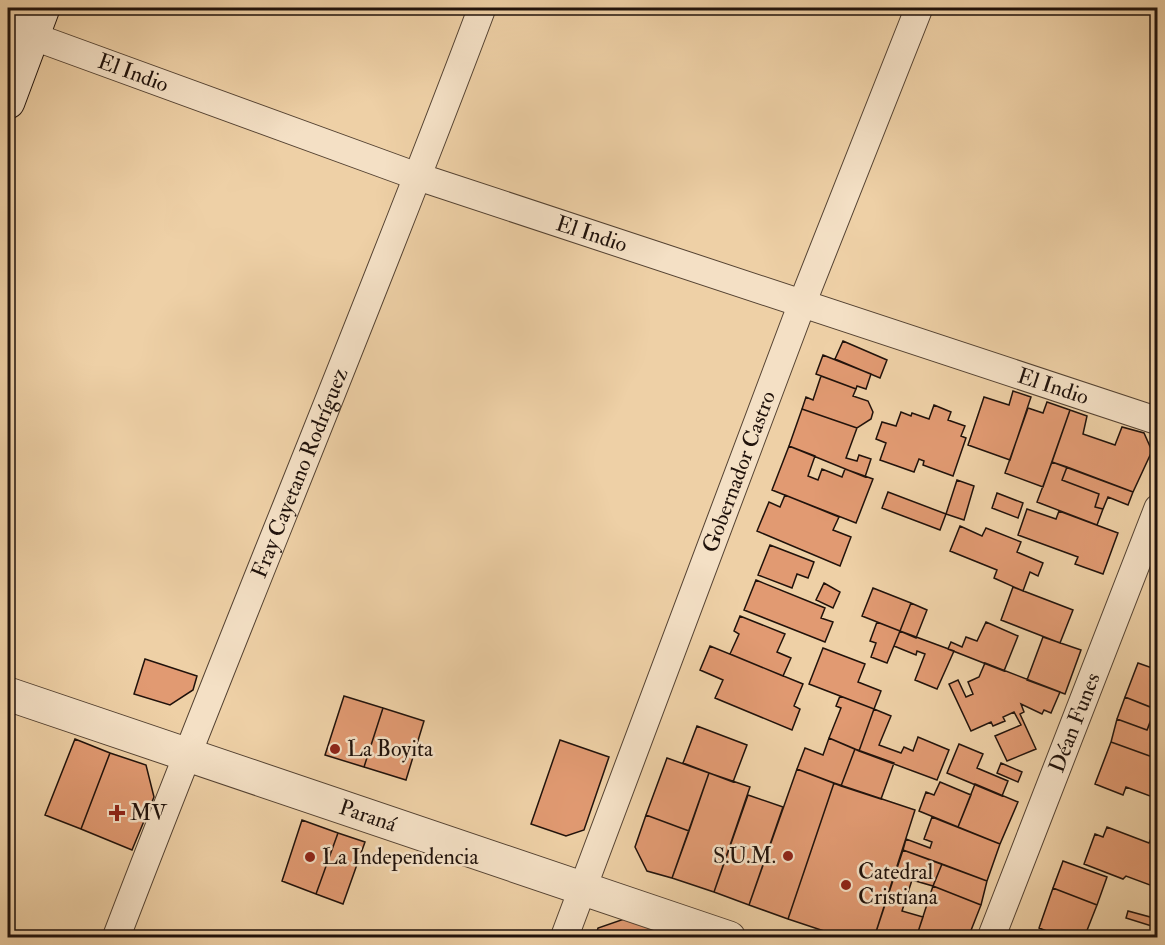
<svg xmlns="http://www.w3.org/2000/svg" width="1165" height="945" font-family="'IM FELL Double Pica',serif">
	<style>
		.building { fill: #e19a72; stroke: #20120b; stroke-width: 1.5 }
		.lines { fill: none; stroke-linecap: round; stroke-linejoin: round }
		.minor-casing { stroke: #544232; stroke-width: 29 }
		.tertiary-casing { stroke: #544232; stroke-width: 35 }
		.secondary-casing { stroke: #20120b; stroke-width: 35 }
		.minor { stroke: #f4e0c5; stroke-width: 27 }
		.tertiary { stroke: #f4e0c5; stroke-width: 33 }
		.secondary { stroke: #f4e0c5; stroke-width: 33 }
		.poi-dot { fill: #8f2418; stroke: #f4e0c5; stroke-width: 2 }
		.labels { text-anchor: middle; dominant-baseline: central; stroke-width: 5; stroke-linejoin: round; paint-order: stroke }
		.street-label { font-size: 22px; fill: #20120b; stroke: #f4e0c5 }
		.poi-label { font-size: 22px; fill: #20120b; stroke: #f4e0c5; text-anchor: start }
	</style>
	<rect width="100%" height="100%" fill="#eed0a6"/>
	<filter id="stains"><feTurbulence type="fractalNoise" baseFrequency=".00333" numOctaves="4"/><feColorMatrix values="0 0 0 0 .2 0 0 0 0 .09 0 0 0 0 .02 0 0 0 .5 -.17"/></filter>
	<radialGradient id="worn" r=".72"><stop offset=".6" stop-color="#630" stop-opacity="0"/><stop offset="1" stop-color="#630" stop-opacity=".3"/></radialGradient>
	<!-- building -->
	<path class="building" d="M843,341L887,360L880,378L835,359Z
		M823,355L871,374L866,389L857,386L856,389L816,374Z
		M821,376L856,389L853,396L868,401L873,412L871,419L857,428L802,409L806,397L813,400Z
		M1013,391L1031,397L1010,460L968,445L984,397L1009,405Z
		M1047,402L1070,410L1043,487L1005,473L1028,408L1043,413Z
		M934,405L951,412L948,420L965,426L961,436L966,438L953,476L923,465L924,461L919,459L914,472L880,460L886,443L876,439L882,422L896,426L901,412L911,416L912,413L929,419Z
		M802,409L857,428L846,458L857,461L859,455L871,459L865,477L789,446Z
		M1070,410L1087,416L1083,434L1115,445L1122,427L1144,433L1152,451L1133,492L1052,462Z
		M789,446L815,456L808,476L818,480L822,469L842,477L845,469L873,479L856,523L772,490Z
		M1052,462L1067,467L1062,480L1099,494L1095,507L1103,509L1097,525L1037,502Z
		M1067,467L1133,492L1128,505L1108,497L1103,509L1095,507L1099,494L1062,480Z
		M957,480L974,486L964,520L946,514Z
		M888,492L946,514L940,530L882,508Z
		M997,493L1023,503L1018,518L992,508Z
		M785,495L839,517L833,530L851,537L840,566L757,531L769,502L780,507Z
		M1027,509L1056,519L1059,511L1118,533L1103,574L1075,564L1078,557L1018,535Z
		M960,526L982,536L986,528L1021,542L1017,552L1043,563L1038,576L1030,572L1023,591L994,578L997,570L950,551Z
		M770,545L814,562L808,578L797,574L792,588L758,575Z
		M756,580L825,608L821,618L833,622L825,642L744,610Z
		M824,583L840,592L833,608L816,600Z
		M1013,587L1073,610L1060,643L1001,620Z
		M873,588L911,603L900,631L862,616Z
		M911,603L927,610L916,638L900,631Z
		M740,616L785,634L777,652L791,658L783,676L730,654L739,634L734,631Z
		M877,622L900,631L887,663L871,657L876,643L870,641Z
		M986,622L1018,636L1004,671L948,649L951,642L962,647L966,637L977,641Z
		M1156,626L1158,627V643L1151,640Z
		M900,631L954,651L937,689L915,680L925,654L917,651L916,655L894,646Z
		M1043,637L1081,650L1065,694L1027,680Z
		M710,646L803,684L794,706L800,709L792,730L715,698L723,680L700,670Z
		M823,648L865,664L858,682L881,691L874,709L809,684Z
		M145,659L197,676L193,690L170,705L134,694Z
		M985,663L1060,692L1051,713L1044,710L1042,714L1021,704L1024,712L1020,714L1036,749L1007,761L995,736L1021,725L1014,712L1003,717L1005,721L993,726L991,722L971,731L949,684L958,680L966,697L973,694L968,682L979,677Z
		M1138,663L1158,670V710L1125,697Z
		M344,696L383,708L364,767L325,755Z
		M840,696L874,709L859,751L829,738L841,708L836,706Z
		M1125,697L1155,709L1147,730L1117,719Z
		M383,708L424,721L406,780L364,767Z
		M874,709L891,716L879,745L901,753L904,747L913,751L918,737L949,750L937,780L859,751Z
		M1154,714L1158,716V759L1111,742L1117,719L1147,730Z
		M697,726L747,745L733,782L683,763Z
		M829,738L855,749L841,786L797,769L805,748L823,755Z
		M75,739L110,753L81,829L45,815Z
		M560,740L609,757L584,830L566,836L531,824Z
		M1111,742L1158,759V799L1126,787L1123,795L1095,784Z
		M959,744L983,754L977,768L1008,781L1002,796L947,773Z
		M855,749L894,763L881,799L841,786Z
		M110,753L146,765L154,797L132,850L81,829Z
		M667,758L709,773L689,831L646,815Z
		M1001,763L1022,772L1018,782L997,773Z
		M797,769L834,783L788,919L749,905Z
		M709,773L750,787L714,892L672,878Z
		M940,782L971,795L958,827L919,811L926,792L934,795Z
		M834,783L915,810L874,938H845L788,919Z
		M975,784L1018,802L1000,844L958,827Z
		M748,795L783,807L749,905L714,892Z
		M646,815L689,831L672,878L647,871L635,847Z
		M932,817L1000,844L987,881L903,850L906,839L930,848L932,842L924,839Z
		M302,820L338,833L316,894L282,881Z
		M1107,827L1149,843L1152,836L1158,838V888L1126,876L1123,879L1084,864L1095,834L1103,837Z
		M338,833L365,842L343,904L316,894Z
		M903,850L942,864L933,886L912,880L902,911L923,917L916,938H874Z
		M1063,861L1107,877L1097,905L1053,888Z
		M942,864L987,881L981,905L933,886Z
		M933,886L981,905L968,938H916Z
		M1053,888L1097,905L1084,938H1064L1039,928Z
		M1158,907V928L1126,918L1128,911L1154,918Z
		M627,918L667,933L666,938H595L598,928Z"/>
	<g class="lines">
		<defs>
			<g id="minor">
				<path id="s1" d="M8,21L32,36L419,177L1158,421"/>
				<path id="s2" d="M116,938C235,626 365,320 482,8"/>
				<path id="s3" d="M564,938L803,301L919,8"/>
				<path id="s4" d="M991,938L1158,508"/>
			</g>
			<g id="tertiary">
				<path id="s5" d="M8,694L729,938"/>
			</g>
			<path id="secondary" d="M8,102L43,8"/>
		</defs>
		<!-- minor casing -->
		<use href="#minor" class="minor-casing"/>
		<!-- tertiary casing -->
		<use href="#tertiary" class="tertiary-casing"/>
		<!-- secondary casing -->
		<use href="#secondary" class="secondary-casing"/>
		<!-- minor -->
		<use href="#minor" class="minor"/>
		<!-- tertiary -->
		<use href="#tertiary" class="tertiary"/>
		<!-- secondary -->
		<use href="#secondary" class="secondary"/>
	</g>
	<!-- markers -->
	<g class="poi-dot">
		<circle cx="335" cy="749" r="6"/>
		<path d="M114 804h6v6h6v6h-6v6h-6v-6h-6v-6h6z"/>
		<circle cx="788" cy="856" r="6"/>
		<circle cx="310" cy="857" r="6"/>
		<circle cx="846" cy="885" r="6"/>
	</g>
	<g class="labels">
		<!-- street labels -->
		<g class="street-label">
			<text stroke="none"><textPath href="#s1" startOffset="136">El Indio</textPath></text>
			<text stroke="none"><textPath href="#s1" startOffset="622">El Indio</textPath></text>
			<text stroke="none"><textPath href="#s1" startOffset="1108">El Indio</textPath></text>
			<text stroke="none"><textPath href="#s3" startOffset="498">Gobernador Castro</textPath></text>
			<text stroke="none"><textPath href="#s2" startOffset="500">Fray Cayetano Rodríguez</textPath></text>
			<text stroke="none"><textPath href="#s4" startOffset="231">Déan Funes</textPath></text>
			<text stroke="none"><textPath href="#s5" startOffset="380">Paraná</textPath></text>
		</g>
		<!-- poi labels -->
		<g class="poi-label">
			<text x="347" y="749">La Boyita</text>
			<text x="130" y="813">MV</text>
			<text x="776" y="856" text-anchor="end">S.U.M.</text>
			<text x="322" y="857">La Independencia</text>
			<text x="858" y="872">Catedral<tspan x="858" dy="25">Cristiana</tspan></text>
		</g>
	</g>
	<!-- margin -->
	<rect width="1165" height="945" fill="none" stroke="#eed0a6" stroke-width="30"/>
	<rect x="9" y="9" width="1147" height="927" fill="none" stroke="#20120b" stroke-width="3"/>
	<rect x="15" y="15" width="1135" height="915" fill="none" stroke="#20120b" stroke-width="1.5"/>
	<rect width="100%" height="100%" filter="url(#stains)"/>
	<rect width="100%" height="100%" fill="url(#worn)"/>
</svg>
